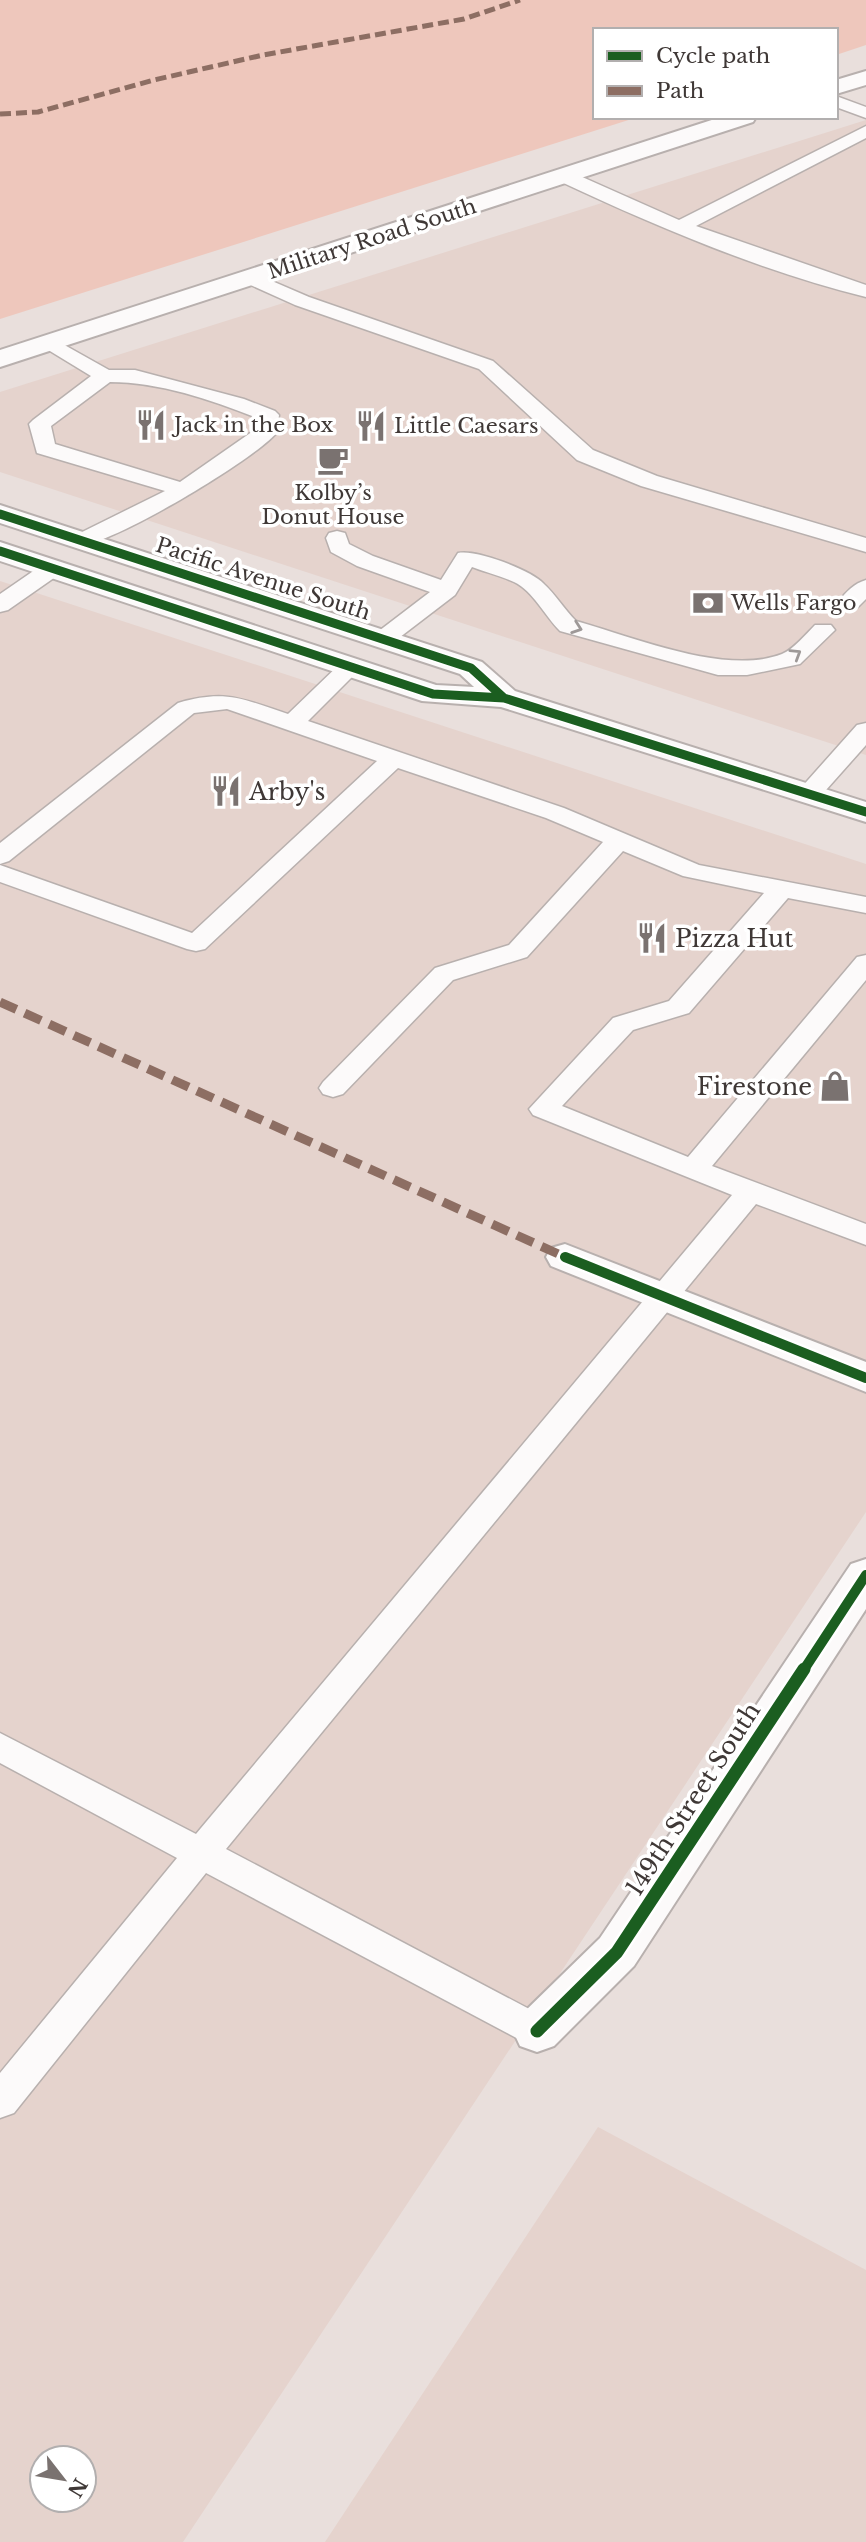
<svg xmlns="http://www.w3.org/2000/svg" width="866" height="2542" font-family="'Libre Baskerville',serif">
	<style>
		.built { fill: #e5d3cd; fill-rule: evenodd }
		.green { fill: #eec7bc }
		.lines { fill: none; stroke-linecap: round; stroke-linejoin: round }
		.lane-casing { stroke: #b8b0ae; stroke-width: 3 }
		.street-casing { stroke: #b8b0ae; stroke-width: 4 }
		.secondary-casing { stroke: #b8b0ae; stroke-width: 4 }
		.primary-casing { stroke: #b8b0ae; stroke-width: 4 }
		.lane { fill: #fcfafa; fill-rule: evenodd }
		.street { fill: #fcfafa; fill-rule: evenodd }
		.secondary { fill: #fcfafa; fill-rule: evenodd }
		.primary { fill: #fcfafa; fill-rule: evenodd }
		.quiet-far1 { stroke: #8d6e63; stroke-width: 5; stroke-dasharray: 11 5; stroke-linecap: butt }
		.quiet { stroke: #8d6e63; stroke-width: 9; stroke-dasharray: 18 9; stroke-linecap: butt }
		.cycleway-far2-casing { stroke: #fff; stroke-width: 12 }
		.cycleway-far1-casing { stroke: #fff; stroke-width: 15 }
		.cycleway-casing { stroke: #fff; stroke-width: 18 }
		.cycleway-far2 { stroke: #1b5e20; stroke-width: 9 }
		.cycleway-far1 { stroke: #1b5e20; stroke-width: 10 }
		.cycleway { stroke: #1b5e20; stroke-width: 13 }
		.oneway { stroke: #9e9998 }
		.labels { text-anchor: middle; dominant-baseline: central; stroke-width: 7; stroke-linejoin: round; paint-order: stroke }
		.far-street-label { font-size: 21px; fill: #3f3836; stroke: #fff }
		.far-poi-label { font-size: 21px; fill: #3f3836; stroke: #fff; text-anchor: start }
		.poi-label { font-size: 24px; fill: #3f3836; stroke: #fff; text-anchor: start }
		.street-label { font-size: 24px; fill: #3f3836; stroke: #fff }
	</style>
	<rect width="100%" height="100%" fill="#e9dfdc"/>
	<!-- built -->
	<path class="built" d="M866,120V755L0,472V392Z
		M0,581L866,864V1512L183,2542H0ZM42,2458H84V2500H42Z
		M598,2127L866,2270V2542H325Z"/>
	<!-- green -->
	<path class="green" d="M0,0H866V45L836,55V30H595V117H638L0,319Z"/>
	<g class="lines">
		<defs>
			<path id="lane" d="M836,96L866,107V118L836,107Z
				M866,126V138L696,226L866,285V297C761,271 655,226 557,180L555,176L557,172H571L679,220Z
				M251,272L309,297L493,361L593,450L657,476L866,538V552L641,486L577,460L479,369L295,305L244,282L241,278L244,274Z
				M52,338L109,370H135L244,399L275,411L279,415L277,432C259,457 101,552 74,546L71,541L74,536L165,491L37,453L29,424L33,420L91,376L45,348L42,344L45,340ZM110,382C159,382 212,400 257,418L256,429L180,482L55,444L51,426Z
				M337,531L345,533L349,544L373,556L441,580L458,553C476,549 531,570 544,584C556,595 564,609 576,621C633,637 726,676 782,654C794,649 806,634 815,625H831L835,630L800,664L747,675H718L560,631C545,616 533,591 514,582C501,576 485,572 472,567L455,595L391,644H375L371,639L375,634L430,592L357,566L331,552L326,538L329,533Z
				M53,561L61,563L64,568L61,573L8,610L0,612V594L45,563Z
				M866,580V599L858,607H842L839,602C845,592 855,583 866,580Z
				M351,659L359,661L363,666L308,721L564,808L699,865L866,897V913L788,898L689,1013L633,1030L562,1106L688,1157L857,957L866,955V980L712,1166L866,1224V1245L756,1204L226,1849L550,2020L556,2031L550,2042L537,2047L524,2042L206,1873L14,2113L0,2118V2073L177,1858L0,1763V1733L196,1834L732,1195L533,1115L529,1109L613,1018L669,1001L764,893L683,876L623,851L527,957L453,980L343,1094L333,1097L323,1094L319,1088L323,1082L435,968L509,945L603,842L546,818L398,768L205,949L196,951L187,949L0,882V865L192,933L377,761L227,709L194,713L9,861L0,864V843L178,703C225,689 243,699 288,714L343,661Z
				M866,723V745L818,799L809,801L800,799L797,794L800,789L857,725Z"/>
			<path id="street" d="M565,1244L866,1362V1392L551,1266L546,1257L551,1248Z
				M866,1559V1609L634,1966L554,2046L537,2052L520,2046L513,2031L520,2016L600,1938L851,1564Z"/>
			<path id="secondary" d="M866,71V85L836,94V80Z
				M721,117H756L753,122L0,367V350Z"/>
			<path id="primary" d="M0,505L482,662L515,691L866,802V822L501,707L422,701L0,561V542L436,685L474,687L460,674L0,523Z"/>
		</defs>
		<!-- lane casing -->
		<use href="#lane" class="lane-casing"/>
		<!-- street casing -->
		<use href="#street" class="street-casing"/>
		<!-- secondary casing -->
		<use href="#secondary" class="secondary-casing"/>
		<!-- primary casing -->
		<use href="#primary" class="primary-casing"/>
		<!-- lane -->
		<use href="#lane" class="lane"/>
		<!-- street -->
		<use href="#street" class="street"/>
		<!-- secondary -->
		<use href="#secondary" class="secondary"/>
		<!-- primary -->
		<use href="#primary" class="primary"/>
		<!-- quiet-far1 -->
		<path class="quiet-far1" d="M0,114L38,112L154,80L263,55L464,19L520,0"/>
		<!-- quiet -->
		<path class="quiet" d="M0,1002L565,1257"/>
		<defs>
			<path id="cycleway-far2" d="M0,514L471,668L504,698
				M0,551L433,694L504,698L866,812"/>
			<path id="cycleway-far1" d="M565,1257L866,1378
				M803,1671L866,1575"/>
			<path id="cycleway" d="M537,2031L617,1952L804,1669"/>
		</defs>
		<!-- cycleway-far2 casing -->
		<use href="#cycleway-far2" class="cycleway-far2-casing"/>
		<!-- cycleway-far1 casing -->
		<use href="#cycleway-far1" class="cycleway-far1-casing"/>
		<!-- cycleway casing -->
		<use href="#cycleway" class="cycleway-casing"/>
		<!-- cycleway-far2 -->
		<use href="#cycleway-far2" class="cycleway-far2"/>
		<!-- cycleway-far1 -->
		<use href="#cycleway-far1" class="cycleway-far1"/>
		<!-- cycleway -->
		<use href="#cycleway" class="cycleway"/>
	</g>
	<!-- one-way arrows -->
	<defs><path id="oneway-chevron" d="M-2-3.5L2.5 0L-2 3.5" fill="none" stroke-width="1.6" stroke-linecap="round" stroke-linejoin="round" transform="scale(1.75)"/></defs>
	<g class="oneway">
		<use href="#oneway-chevron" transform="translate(577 628) rotate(19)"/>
		<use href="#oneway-chevron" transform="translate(796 654) rotate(-32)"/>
	</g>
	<!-- icons -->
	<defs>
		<symbol id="restaurant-bare" viewBox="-9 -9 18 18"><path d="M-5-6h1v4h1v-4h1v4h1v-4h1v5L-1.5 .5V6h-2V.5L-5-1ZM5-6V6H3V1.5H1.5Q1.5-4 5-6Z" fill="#7a7270" stroke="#fff" stroke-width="2.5" paint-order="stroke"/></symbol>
		<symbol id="cafe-bare" viewBox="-9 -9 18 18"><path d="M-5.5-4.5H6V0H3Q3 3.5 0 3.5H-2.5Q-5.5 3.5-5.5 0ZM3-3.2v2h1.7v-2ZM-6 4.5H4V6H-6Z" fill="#7a7270" stroke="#fff" stroke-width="2.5" paint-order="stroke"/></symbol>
		<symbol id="bank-bare" viewBox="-9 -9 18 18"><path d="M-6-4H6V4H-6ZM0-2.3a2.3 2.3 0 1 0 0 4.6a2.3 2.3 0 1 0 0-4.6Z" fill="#7a7270" stroke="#fff" stroke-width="2.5" paint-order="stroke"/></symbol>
		<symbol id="shop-bare" viewBox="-9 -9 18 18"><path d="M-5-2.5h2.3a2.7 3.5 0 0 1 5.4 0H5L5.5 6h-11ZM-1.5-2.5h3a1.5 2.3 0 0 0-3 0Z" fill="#7a7270" stroke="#fff" stroke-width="2.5" paint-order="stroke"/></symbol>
	</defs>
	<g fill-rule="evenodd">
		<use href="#restaurant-bare" x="129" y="403" width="44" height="44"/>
		<use href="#restaurant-bare" x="349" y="404" width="44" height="44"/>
		<use href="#cafe-bare" x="311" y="438" width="44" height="44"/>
		<use href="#bank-bare" x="686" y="581" width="44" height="44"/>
		<use href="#restaurant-bare" x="204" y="769" width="44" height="44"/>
		<use href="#restaurant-bare" x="630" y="916" width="44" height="44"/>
		<use href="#shop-bare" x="813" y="1064" width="44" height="44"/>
	</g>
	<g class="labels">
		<!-- far-street labels -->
		<g class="far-street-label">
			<text transform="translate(372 239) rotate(-18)">Military Road South</text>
			<text transform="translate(263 579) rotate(18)">Pacific Avenue South</text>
		</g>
		<!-- far-poi labels -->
		<g class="far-poi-label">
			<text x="174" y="425">Jack in the Box</text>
			<text x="394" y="426">Little Caesars</text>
			<text x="333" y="493" text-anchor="middle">Kolby’s<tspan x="333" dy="24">Donut House</tspan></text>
			<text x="731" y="603">Wells Fargo</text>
		</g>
		<!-- poi labels -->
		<g class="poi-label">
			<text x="249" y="791">Arby's</text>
			<text x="675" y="938">Pizza Hut</text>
			<text x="812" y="1086" text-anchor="end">Firestone</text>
		</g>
		<!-- street labels -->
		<g class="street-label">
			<text transform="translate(693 1799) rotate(-57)">149th Street South</text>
		</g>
	</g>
	<!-- legend -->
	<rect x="593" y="28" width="245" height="91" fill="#ffffff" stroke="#b2afaf" stroke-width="2"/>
	<rect x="607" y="51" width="35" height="10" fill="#1b5e20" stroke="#b2afaf" stroke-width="2"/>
	<text x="656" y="63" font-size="21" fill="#3f3836">Cycle path</text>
	<rect x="607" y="86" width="35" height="10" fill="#8d6e63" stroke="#b2afaf" stroke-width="2"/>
	<text x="656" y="98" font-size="21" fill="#3f3836">Path</text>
	<!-- north arrow -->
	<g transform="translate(63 2479) rotate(121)"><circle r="33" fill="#ffffff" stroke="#b2afaf" stroke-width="2"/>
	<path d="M0-5L12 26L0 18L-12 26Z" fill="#7a7270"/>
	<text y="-10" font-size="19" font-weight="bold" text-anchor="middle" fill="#3f3836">N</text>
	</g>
</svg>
